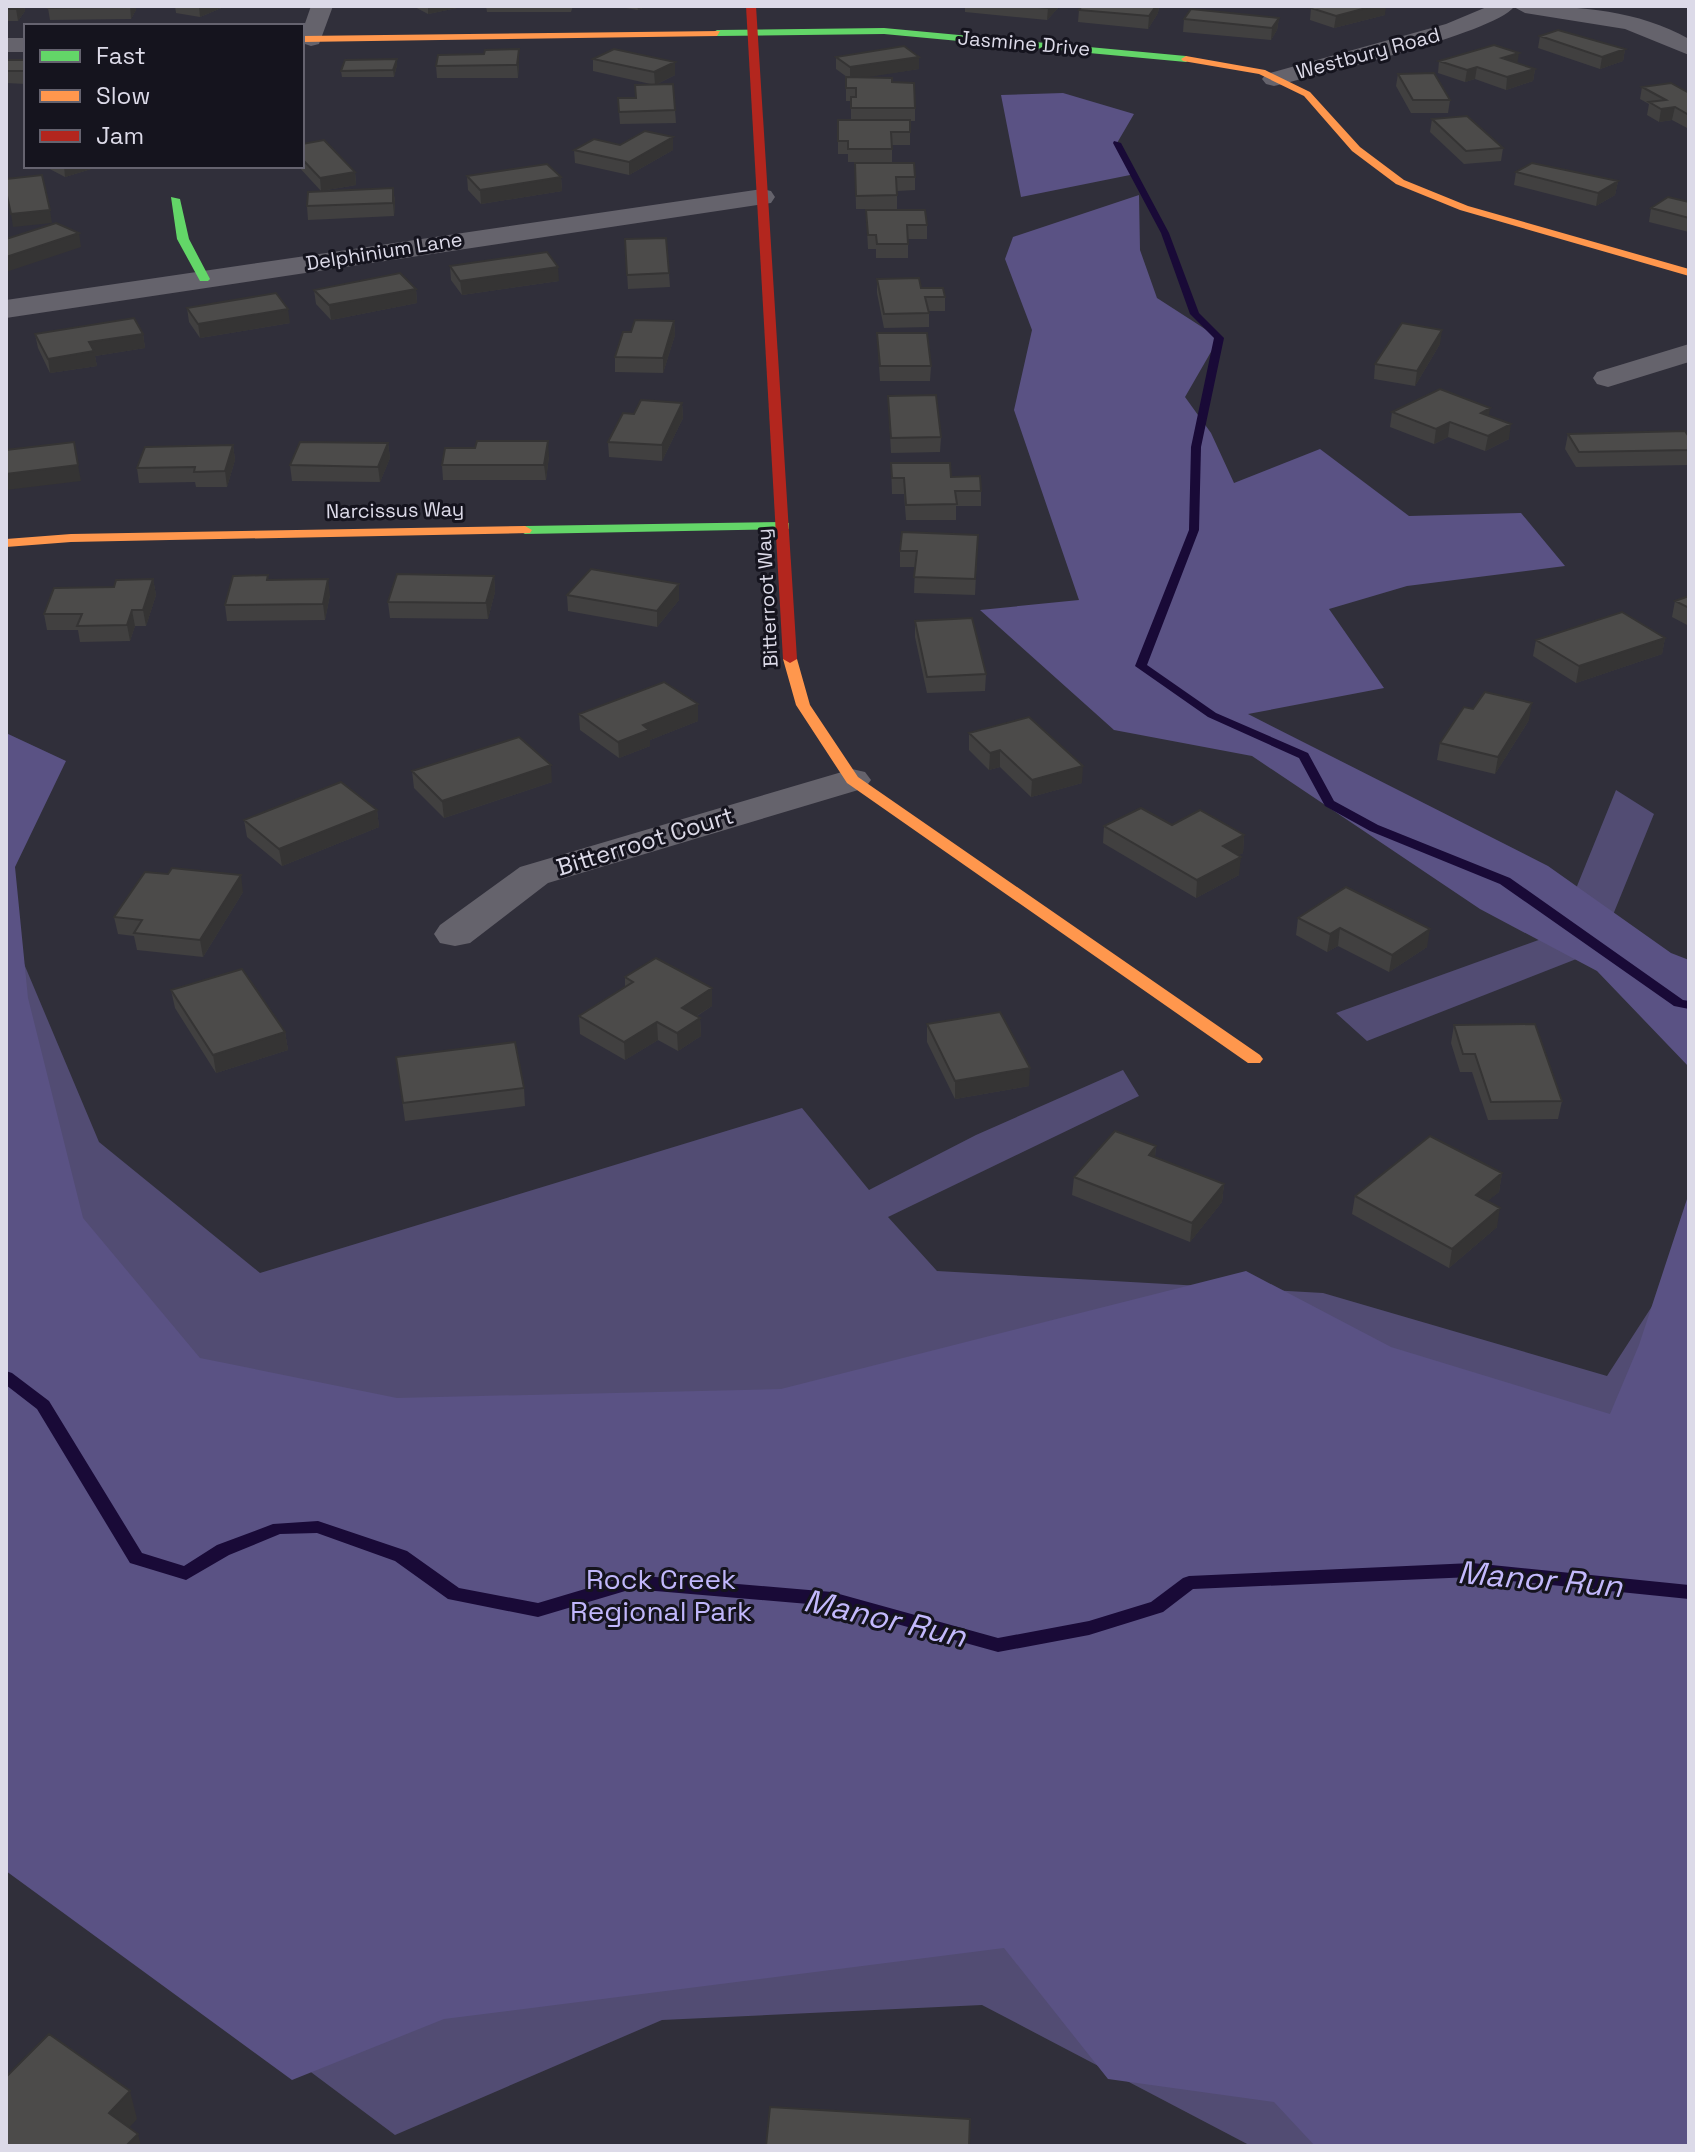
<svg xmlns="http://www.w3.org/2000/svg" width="1695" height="2152" font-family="'Space Grotesk',sans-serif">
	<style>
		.green { fill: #524c73 }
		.forest { fill: #5a5284 }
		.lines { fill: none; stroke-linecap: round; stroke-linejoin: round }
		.stream { fill: #190a37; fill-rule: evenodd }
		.street { fill: #65636c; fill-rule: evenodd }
		.fast { fill: #63d668; fill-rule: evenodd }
		.slow { fill: #ff974d; fill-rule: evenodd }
		.jam { fill: #b3261e; fill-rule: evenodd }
		.wall { fill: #414040 }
		.shaded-wall { fill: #353434 }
		.building { fill: #4c4b4a; stroke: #353434; stroke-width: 2 }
		.labels { text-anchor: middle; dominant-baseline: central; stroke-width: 6; stroke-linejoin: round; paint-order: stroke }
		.far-street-label { font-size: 20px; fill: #dcdae8; stroke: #15141e }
		.street-label { font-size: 24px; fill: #dcdae8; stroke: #15141e }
		.near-park-label { font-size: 28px; fill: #c1b7fb; stroke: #15141e }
		.near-water-label { font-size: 32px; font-style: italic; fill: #c3b9fc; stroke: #15141e }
	</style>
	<rect width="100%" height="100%" fill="#302f3a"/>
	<!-- green -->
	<path class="green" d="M1616,790L1654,814L1606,932L1584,956L1367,1041L1336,1013L1558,933Z
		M6,921L99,1142L260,1273L802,1108L869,1190L976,1135L1123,1070L1139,1096L888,1217L937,1271L1323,1293L1607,1376L1689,1249V2146H1251L982,2005L662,2020L395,2135L97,1912L6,1871Z"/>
	<!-- forest -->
	<path class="forest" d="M1063,93L1134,114L1117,143L1135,174L1021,197L1001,95Z
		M1139,195L1140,250L1157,298L1219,338L1185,397L1211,433L1234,483L1320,449L1409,516L1521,513L1565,566L1407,586L1329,609L1384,688L1248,714L1548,866L1671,953L1689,960V1067L1597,971L1480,909L1252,756L1114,730L980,610L1079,600L1014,410L1032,330L1005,259L1013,237Z
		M6,733L66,761L15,867L28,998L83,1218L200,1358L397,1398L781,1389L1246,1271L1391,1347L1610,1414L1639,1345L1689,1193V2146H1315L1274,2102L1108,2079L1004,1948L444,2019L292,2080L6,1871Z"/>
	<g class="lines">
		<!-- stream -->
		<path class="stream" d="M1114,141L1121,143L1169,233L1199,313L1224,338L1201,447L1199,530L1147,665L1216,713L1308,753L1334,801L1378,825L1510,878L1683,1000L1689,1001V1009L1674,1006L1500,884L1370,831L1325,806L1299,758L1208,717L1135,666L1189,530L1191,447L1214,338L1190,314L1161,233L1113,143Z
			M6,1371L12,1373L49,1401L142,1553L184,1566L217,1545L273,1524L318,1521L407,1551L459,1588L538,1603L632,1575L832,1592L998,1638L1089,1621L1151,1602L1183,1578L1189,1576L1472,1563L1689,1585V1599L1472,1577L1193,1589L1163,1612L1089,1635L998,1652L832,1606L632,1589L538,1617L448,1599L395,1561L317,1533L280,1534L229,1555L186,1580L130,1563L37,1409L6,1385Z"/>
		<!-- street -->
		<path class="street" d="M311,6H333L319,44L311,46L302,43V32Z
			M1489,6C1557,6 1627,4 1689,39V55L1625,29L1525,13L1514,7C1492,34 1317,75 1274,86L1266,84L1262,79L1266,74L1446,24Z
			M6,38H26V52H6Z
			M762,189L771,191L775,197L771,203L6,318V300Z
			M1689,344V362L1608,387L1597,384L1593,378L1597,372Z
			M852,769L865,772L871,780L865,788L548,883L470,943L455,946L440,943L434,934L440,925L520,867Z"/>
		<!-- fast -->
		<path class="fast" d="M884,28L1186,56L1191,59L1186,62L884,34L717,36L712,33L717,30Z
			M171,197L180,199L189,239L210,279L208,281H200L177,239Z
			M784,522L789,523V529L525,534L518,530L525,526Z"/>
		<!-- slow -->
		<path class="slow" d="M720,31L717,36L302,42V36Z
			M1186,56L1265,70L1310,92L1360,147L1404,180L1468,206L1689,269V276L1460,210L1396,184L1352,151L1304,96L1259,74L1183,61L1181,59Z
			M525,526L532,530L530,533L71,542L6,547V539L71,534Z
			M790,655L797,659L810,705L858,777L1260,1055L1263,1059L1260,1063H1248L847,783L796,705L783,659Z"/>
		<!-- jam -->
		<path class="jam" d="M746,6H756L797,659L790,663L783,659Z"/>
	</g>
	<!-- wall -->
	<path class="wall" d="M6,6H24L25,11L18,21H6Z
		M49,6H136V10L131,19L50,20L48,8Z
		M175,6H226L200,17L176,13Z
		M413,6H457V8L428,14Z
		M486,6H573L571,12H487Z
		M614,6H647L638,10Z
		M965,6H1060L1047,20L965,12Z
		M1082,6H1159L1158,13L1148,29L1078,22L1079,10Z
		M1311,8L1385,15L1334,28L1310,20Z
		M1279,18L1277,30L1271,40L1183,32L1184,19Z
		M1540,36L1625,49L1623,61L1600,69L1538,48Z
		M836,57L919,69L864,77L892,82L915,108V121H910V145H892V162H848V154H838V120H851V101H846V77H847L836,69Z
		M593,59L675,75L655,85L593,71Z
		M6,60H26V84L6,83Z
		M1439,61L1517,63L1535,69L1533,81L1506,90L1475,79L1465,82L1438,73Z
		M519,62L518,78H437L436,66Z
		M397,65L394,77H342L341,71Z
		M1398,74L1450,100L1448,113H1411L1396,86Z
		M1642,87L1689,93V129L1672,120L1659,122L1647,115L1649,104L1640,99Z
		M618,98H635L675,110L676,123L620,124Z
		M1432,119L1503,148L1501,161L1464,164L1430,132Z
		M302,144L355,172L356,185L321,191L298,166H302Z
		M620,145L673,150L629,175L575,163L574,150Z
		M855,163L915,177V190L897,191V209H856Z
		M44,166H101L65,177Z
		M1516,172L1618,181L1615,195L1596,206L1514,185Z
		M467,176L561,177L562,191L481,204L468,190Z
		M393,188L395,202L394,216L308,220L307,206Z
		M1689,202V232L1649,222L1651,208Z
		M866,210L927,225V239H908V258H876V249H868Z
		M625,239L669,273L670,287L628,289Z
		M450,266L559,281L462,295L451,280Z
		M877,279L921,288L945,297V311H929V327L884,328L877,293Z
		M416,289L417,303L331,320L316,304L314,290Z
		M187,308L290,323L200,338L189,322Z
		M674,321L675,335L663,373L615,372V357L631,332Z
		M877,333L931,366L930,381H880Z
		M35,334H143L145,348L95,356L97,366L50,373L38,348Z
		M1440,344L1415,386L1374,379L1375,364Z
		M888,396L941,437L940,452L891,453Z
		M682,403L683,418L662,461L609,457L608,442L634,414Z
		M1392,412L1489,416L1509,439L1485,451L1448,437L1434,444L1390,427Z
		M1568,434L1689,437V465L1576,467L1565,449Z
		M388,443L390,458L380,482L292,481L290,465Z
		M233,445L235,460L227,487H196L195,482L139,483L137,468Z
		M549,456L546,480H443L442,465Z
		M891,463L951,477L981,491V506H956V520H906L904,494H892Z
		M978,535L975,595L914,593L915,567H900V551Z
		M268,575V580L330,595L325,620L227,621L225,605Z
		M494,576L495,592L488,619L390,618L388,602Z
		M153,579L156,595L146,626H135L130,641L80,642L78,630H47L44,614L114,587Z
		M679,584V600L657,627L568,611L567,595Z
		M1689,596V626L1672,617L1675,601Z
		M915,621L986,674L985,691L927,693L915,637Z
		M1665,638L1662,654L1576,683L1533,656L1536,640Z
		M698,704V721L650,740V746L619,758L580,730L579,714Z
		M1529,720L1495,774L1437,760L1440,743Z
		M969,733L1082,783L1031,797L1000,767L989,770L969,750Z
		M412,771L552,782L444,818L414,788Z
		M377,810L379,827L282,866L247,837L244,820Z
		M1172,825L1244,835L1243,853L1238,855L1239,875L1196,898L1103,843L1104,826Z
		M243,892L203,957L137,950L134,936L118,934L114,917Z
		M1298,918L1427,947L1389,972L1338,946L1327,952L1296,935Z
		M625,977L712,988V1006L697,1016L700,1018L701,1036L678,1051L658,1040L625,1060L580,1034L579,1016L625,987Z
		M171,990L285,1032L288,1050L216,1073L175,1008Z
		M927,1024L1029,1086L955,1099L927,1042Z
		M1454,1025L1562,1101L1558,1119L1488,1120L1472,1072H1460L1451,1043Z
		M396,1057L524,1088L525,1106L405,1121Z
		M1156,1146L1155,1157L1224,1184L1222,1202L1190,1242L1072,1195L1074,1177Z
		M1502,1173L1499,1192L1487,1201L1497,1227L1449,1268L1352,1214L1355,1196Z"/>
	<!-- shaded-wall -->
	<path class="shaded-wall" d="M18,6H24L25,11L18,21L16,9Z
		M130,6H136V10L131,19Z
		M199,6H226L200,17Z
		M428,6H457V8L428,14Z
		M637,6H647L638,10Z
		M1050,6H1060L1047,20L1048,8Z
		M1156,6H1159L1158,13L1148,29L1149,16Z
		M1374,6H1386L1385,15L1334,28L1336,16Z
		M1279,18L1277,30L1271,40L1272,28Z
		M519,49V62L518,78L517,65Z
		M1625,49L1623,61L1600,69L1602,57Z
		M1519,53L1517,65L1502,58Z
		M919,57V69L850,80V67Z
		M397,59V65L394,77L393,70Z
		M675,62V75L655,85L654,72Z
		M1477,67L1475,79L1465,82L1467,70Z
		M1535,69L1533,81L1506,90L1507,77Z
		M1675,107L1672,120L1659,122L1661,109Z
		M673,137V150L629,175V162Z
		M64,166H101L65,177Z
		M355,172L356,185L321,191L320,178Z
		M561,177L562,191L481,204L480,190Z
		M1618,181L1615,195L1596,206L1598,193Z
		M393,188L395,202L394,216L393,203Z
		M50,210L52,223L13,227L11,214Z
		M79,233L81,247L6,272V257Z
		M558,267L559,281L462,295L460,281Z
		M416,289L417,303L331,320L329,305Z
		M288,309L290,323L200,338L198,324Z
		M674,321L675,335L663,373V358Z
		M1442,330L1440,344L1415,386L1417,371Z
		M143,334L145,348L95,356L97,366L50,373L48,359L89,342Z
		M682,403L683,418L662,461V445Z
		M1490,408L1488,423L1481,413Z
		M1450,422L1448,437L1434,444L1436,429Z
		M1511,424L1509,439L1485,451L1488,436Z
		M548,441L549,456L546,480L544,465Z
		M388,443L390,458L380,482L378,467Z
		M233,445L235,460L227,487L225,471Z
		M78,465L81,481L6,490V474Z
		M494,576L495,592L488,619L486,603Z
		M153,579L156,595L146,626L143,610Z
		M328,579L330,595L325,620L323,604Z
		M679,584V600L657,627V611Z
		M132,610L135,626L130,641L127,625Z
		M1665,638L1662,654L1576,683L1579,666Z
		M1532,703L1529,720L1495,774L1498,757Z
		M698,704V721L650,740V746L619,758L618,742L643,725Z
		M1000,750V767L989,770L990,753Z
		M551,765L552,782L444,818L442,801Z
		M1083,766L1082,783L1031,797L1032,780Z
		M377,810L379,827L282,866L279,849Z
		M1244,835L1243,853L1221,864L1223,846Z
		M1241,857L1239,875L1196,898L1197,880Z
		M241,875L243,892L203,957L200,940Z
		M1340,928L1338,946L1327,952L1330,934Z
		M1430,929L1427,947L1389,972L1392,955Z
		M712,988V1006L682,1025V1008Z
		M700,1018L701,1036L678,1051L677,1033Z
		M657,1022L658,1040L625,1060L624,1042Z
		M285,1032L288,1050L216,1073L213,1055Z
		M1030,1068L1029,1086L955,1099V1081Z
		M1156,1146L1154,1164L1149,1155Z
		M1502,1173L1499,1192L1473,1213L1476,1195Z
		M1224,1184L1222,1202L1190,1242L1192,1223Z
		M1500,1208L1497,1227L1449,1268L1452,1249Z
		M130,2091L137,2119L117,2141L109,2113Z
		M138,2134L141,2146H126Z"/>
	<!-- building -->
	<path class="building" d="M6,6H18L16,9H6Z
		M49,6H130L129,7L48,8Z
		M1027,6H1050L1048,8Z
		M1082,6H1156L1149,16L1079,10Z
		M1318,6H1374L1336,16L1311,8Z
		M1191,9L1279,18L1272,28L1184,19Z
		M1558,30L1625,49L1602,57L1540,36Z
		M1494,45L1519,53L1502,58L1535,69L1507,77L1477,67L1467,70L1439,61Z
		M904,46L919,57L850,67L836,57Z
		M519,49L517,65L436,66L438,55L484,54L485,50Z
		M614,49L675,62L654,72L593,59Z
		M397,59L393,70L341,71L345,60Z
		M6,60H26V71H6Z
		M1434,73L1450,100H1413L1398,74Z
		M846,77L892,78V82L914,83L915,108H851V97H856V88H846Z
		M1671,83L1689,93V115L1675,107L1661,109L1649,102L1666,100L1642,87Z
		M673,84L675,110L619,112L618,98H636L635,85Z
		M1467,116L1503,148L1466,151L1432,119Z
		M838,120H910V132H891L892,149H848V141H838Z
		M645,131L673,137L629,162L574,150L594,139L620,145Z
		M324,140L355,172L320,178L302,159V144Z
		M855,163H914L915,177H896L897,195L856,196Z
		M1532,163L1618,181L1598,193L1516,172Z
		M547,164L561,177L480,190L467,176Z
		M42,175L50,210L11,214L6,191V179Z
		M393,188V203L307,206L308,192Z
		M1668,197L1689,202V218L1651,208Z
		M866,210H925L927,225H907L908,244H877L876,235H868Z
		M56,223L79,233L6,257V239Z
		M666,238L669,273L627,275L625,239Z
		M547,252L558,267L460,281L450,266Z
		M400,273L416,289L329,305L314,290Z
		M919,278L921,288H943L945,297H925L929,313L884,314L877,279Z
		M276,293L288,309L198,324L187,308Z
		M134,318L143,334L89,342L94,351L48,359L35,334Z
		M635,320L674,321L663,358L615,357L623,332H631Z
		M1402,323L1442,330L1417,371L1375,364Z
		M877,333H927L931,366H880Z
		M1440,389L1490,408L1481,413L1511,424L1488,436L1450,422L1436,429L1392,412Z
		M936,395L941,437L891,438L888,396Z
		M641,400L682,403L662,445L608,442L623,413L634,414Z
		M1685,431L1689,437V450L1579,452L1568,434Z
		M477,441H548L544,465H442L445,448H475Z
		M74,442L78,465L6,474V450Z
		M300,442L388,443L378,467L290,465Z
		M233,445L225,471L194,472L195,467L137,468L145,447Z
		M891,463H950L951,477L980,476L981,491H955L957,504L906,505L904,478H892Z
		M902,532L978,535L975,579L914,577L917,551H900Z
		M591,569L679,584L657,611L567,595Z
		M397,574L494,576L486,603L388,602Z
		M268,575L267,580L328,579L323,604L225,605L233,576Z
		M153,579L143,610H132L127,625L77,626L82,614H44L54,588L114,587L116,580Z
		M1689,596V608L1675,601Z
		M1622,612L1665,638L1579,666L1536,640Z
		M972,618L986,674L927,677L915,621Z
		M664,682L698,704L643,725L649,730L618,742L579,714Z
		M1485,692L1532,703L1498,757L1440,743L1464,707L1473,709Z
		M1029,717L1083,766L1032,780L1000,750L990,753L969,733Z
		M519,737L551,765L442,801L412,771Z
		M341,782L377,810L279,849L244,820Z
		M1141,808L1172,825L1200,810L1244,835L1223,846L1241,857L1197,880L1104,826Z
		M172,868L241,875L200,940L134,933L142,920L114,917L145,872L168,874Z
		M1346,887L1430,929L1392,955L1340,928L1330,934L1298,918Z
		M656,958L712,988L682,1008L700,1018L677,1033L657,1022L624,1042L579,1016L633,982L625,977Z
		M242,969L285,1032L213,1055L171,990Z
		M1000,1012L1030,1068L955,1081L927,1024Z
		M1535,1024L1562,1101L1491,1102L1475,1054H1463L1454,1025Z
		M515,1042L524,1088L403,1103L396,1057Z
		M1115,1131L1156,1146L1149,1155L1224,1184L1192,1223L1074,1177Z
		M1430,1136L1502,1173L1476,1195L1500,1208L1452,1249L1355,1196Z
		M49,2034L130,2091L109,2113L138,2134L126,2146H6V2077Z
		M770,2107L970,2119L969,2146H766Z"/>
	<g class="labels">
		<!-- far-street labels -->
		<g class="far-street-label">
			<text transform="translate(1024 43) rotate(5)">Jasmine Drive</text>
			<text transform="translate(1368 53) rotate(-15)">Westbury Road</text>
			<text transform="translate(384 251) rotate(-9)">Delphinium Lane</text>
			<text transform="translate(395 510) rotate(-1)">Narcissus Way</text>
			<text transform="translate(767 598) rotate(-93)">Bitterroot Way</text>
		</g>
		<!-- street labels -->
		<g class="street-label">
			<text transform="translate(645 841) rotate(-17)">Bitterroot Court</text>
		</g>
		<!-- near-park labels -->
		<g class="near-park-label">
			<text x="661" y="1579">Rock Creek<tspan x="661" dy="32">Regional Park</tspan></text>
		</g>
		<!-- near-water labels -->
		<g class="near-water-label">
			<text transform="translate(1540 1579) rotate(5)">Manor Run</text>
			<text transform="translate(885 1618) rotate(13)">Manor Run</text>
		</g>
	</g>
	<!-- border -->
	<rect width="1695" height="2152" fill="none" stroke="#dcdae8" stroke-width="16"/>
	<!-- legend -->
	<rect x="24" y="24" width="280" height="144" fill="#15141e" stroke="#65636f" stroke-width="2"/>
	<rect x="40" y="50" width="40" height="12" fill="#63d668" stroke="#65636f" stroke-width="2"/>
	<text x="96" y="64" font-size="24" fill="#dcdae8">Fast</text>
	<rect x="40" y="90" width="40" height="12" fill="#ff974d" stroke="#65636f" stroke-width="2"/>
	<text x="96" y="104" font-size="24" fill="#dcdae8">Slow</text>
	<rect x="40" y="130" width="40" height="12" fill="#b3261e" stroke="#65636f" stroke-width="2"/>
	<text x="96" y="144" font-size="24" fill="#dcdae8">Jam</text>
</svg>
